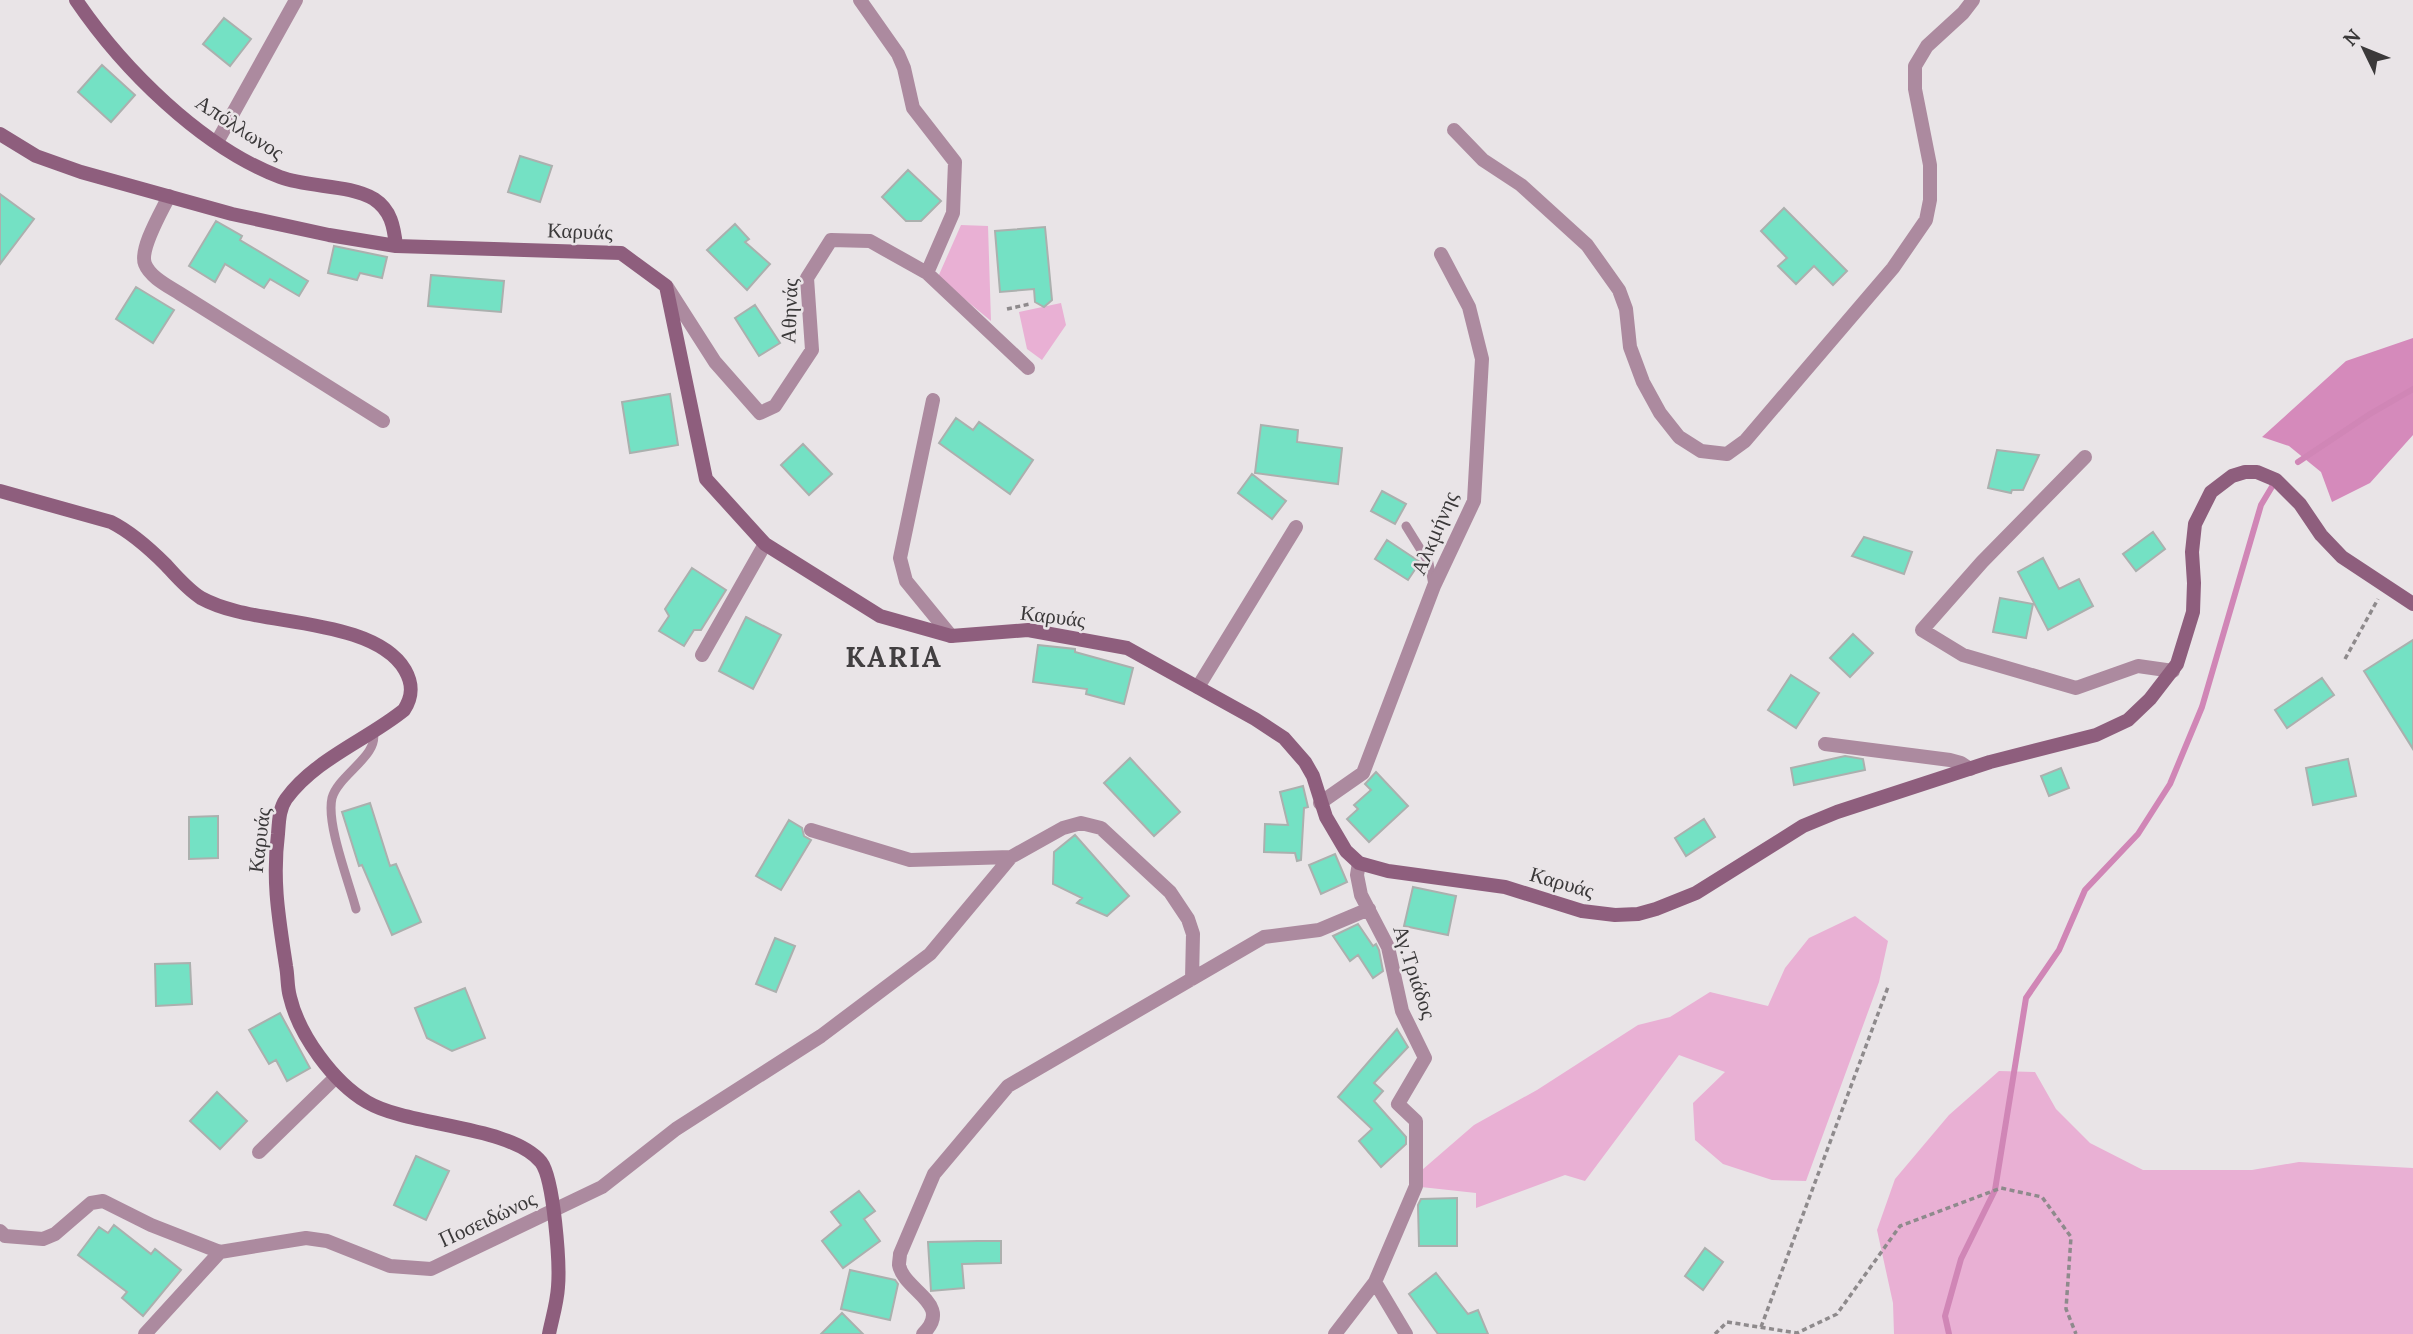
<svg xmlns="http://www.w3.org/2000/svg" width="2413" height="1334" font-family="Lora,serif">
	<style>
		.green { fill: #e9b0d4 }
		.forest { fill: #d58abb }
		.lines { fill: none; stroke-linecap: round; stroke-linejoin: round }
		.stream { stroke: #d086b6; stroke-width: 6 }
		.building { fill: #74e1c4; stroke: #abb0ae; stroke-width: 2 }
		.path { stroke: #8e8a8c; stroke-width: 3.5; stroke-dasharray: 5 3.5; stroke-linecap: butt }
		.lane { stroke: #ac8a9f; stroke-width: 9 }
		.street { stroke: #ac8a9f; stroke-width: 14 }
		.secondary { stroke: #8e5e7d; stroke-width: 14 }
		.labels { text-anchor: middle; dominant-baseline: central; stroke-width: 5; stroke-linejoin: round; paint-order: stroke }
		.street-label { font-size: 21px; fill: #3b393a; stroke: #e9e4e7 }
		.district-label { font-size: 28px; font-weight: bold; letter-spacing: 2px; fill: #423f41; stroke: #e9e4e7 }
	</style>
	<rect width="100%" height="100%" fill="#e9e4e7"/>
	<!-- green -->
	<path class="green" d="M961,225L988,226L991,321L938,277Z
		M1061,303L1066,325L1042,360L1027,349L1019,312Z
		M1855,916L1888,941L1879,982L1806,1181L1772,1180L1723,1164L1695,1140L1693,1103L1725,1072L1679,1055L1585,1181L1565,1175L1476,1208V1193L1421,1187L1422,1170L1474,1125L1537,1090L1638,1025L1670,1017L1710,992L1768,1006L1785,968L1809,938Z
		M1999,1071L2035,1072L2056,1109L2090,1143L2143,1170H2252L2299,1162L2413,1168V1334H1894L1893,1303L1877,1230L1895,1179L1949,1115Z"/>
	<!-- forest -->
	<path class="forest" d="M2413,338V435L2370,483L2332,502L2321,472L2289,446L2262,437L2346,361Z"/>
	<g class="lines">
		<!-- stream -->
		<path class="stream" d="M2298,462L2370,414L2413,389
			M1949,1334L1945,1316L1961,1259L1995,1190L2026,998L2059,950L2085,890L2138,834L2170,784L2202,707L2261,505L2273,485"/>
	</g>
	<!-- building -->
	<path class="building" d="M224,18L251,39L230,66L203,44Z
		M102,65L135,95L111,122L78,92Z
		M520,156L552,166L540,202L508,192Z
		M908,170L941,201L921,221H906L882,197Z
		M0,194L34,219L0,264Z
		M1784,208L1847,271L1833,285L1814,266L1796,284L1778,266L1787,258L1761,231Z
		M216,221L242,236L240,240L308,281L299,296L270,279L264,288L225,264L215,282L189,266Z
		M735,224L749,239L745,242L770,264L747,290L707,250Z
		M1045,227L1052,300L1044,307L1035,302L1034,289L1000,292L995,231Z
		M334,246L387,257L382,278L360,273L357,280L328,273Z
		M431,275L504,281L501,312L428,306Z
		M136,287L174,310L153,343L116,319Z
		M755,305L780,343L759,356L735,318Z
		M670,394L678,445L630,453L622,402Z
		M956,418L973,430L979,422L1033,460L1010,494L939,443Z
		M1261,425L1298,430L1297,442L1342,448L1338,484L1255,473Z
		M803,444L832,474L809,495L781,465Z
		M1997,450L2039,455L2023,490H2012L2011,493L1988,488Z
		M1252,474L1286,501L1272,519L1238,493Z
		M1382,491L1406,504L1395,524L1371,511Z
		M2153,532L2165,549L2136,571L2123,554Z
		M1864,537L1912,552L1904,574L1852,556Z
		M1387,540L1420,562L1408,580L1375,559Z
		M2043,558L2059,589L2079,579L2093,606L2048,630L2018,572Z
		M692,568L726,590L701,630H694L684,646L659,631L669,616L665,609Z
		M2000,598L2033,604L2026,638L1993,632Z
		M746,617L781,635L753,689L719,671Z
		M1853,634L1873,653L1850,677L1830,658Z
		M2413,640V749L2364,671Z
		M1038,645L1075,649V652L1133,668L1124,704L1086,694L1087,689L1033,682Z
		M1791,675L1819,693L1796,728L1768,710Z
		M2322,678L2334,695L2287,728L2275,710Z
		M1845,756L1863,759L1865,770L1794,785L1791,768Z
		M1130,758L1180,812L1154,836L1104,783Z
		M2348,759L2356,796L2313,805L2306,768Z
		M2061,768L2069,788L2049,796L2041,776Z
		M1376,772L1408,806L1369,842L1347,819L1358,809L1354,805L1371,790L1365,784Z
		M1303,786L1308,807L1304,808L1301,860L1297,861L1295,853L1264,852L1265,824L1288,825L1280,792Z
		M370,803L390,866L396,864L421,922L392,935L362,865L359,866L342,812Z
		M218,816V858L189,859V817Z
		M1704,819L1715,837L1686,856L1675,838Z
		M789,820L802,828L804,836L811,840L781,890L756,876Z
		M1075,835L1129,896L1107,916L1077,903L1082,898L1053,884L1054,852Z
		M1335,854L1347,882L1321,894L1309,865Z
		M1413,887L1456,896L1448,935L1404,926Z
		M1358,924L1373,946L1376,944L1379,950L1383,971L1373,978L1358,955L1350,961L1333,936Z
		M775,938L795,946L776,992L756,984Z
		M190,963L192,1004L156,1006L155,964Z
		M465,988L485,1038L452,1051L427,1038L415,1008Z
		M280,1013L310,1068L287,1081L276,1060L269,1064L249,1030Z
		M1397,1029L1408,1047L1374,1083L1383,1091L1374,1101L1406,1137V1144L1381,1167L1359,1141L1372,1129L1338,1097Z
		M217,1092L247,1121L220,1149L190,1121Z
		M416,1156L449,1171L426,1220L394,1205Z
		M859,1191L875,1211L864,1219L880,1241L843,1268L822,1241L841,1225L831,1212Z
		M1457,1198V1246H1419L1418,1205L1421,1199Z
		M114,1225L151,1254L155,1249L181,1270L143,1316L122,1298L127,1292L78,1255L99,1227L108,1233Z
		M978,1241H1001V1263L962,1264L964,1288L931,1291L928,1242Z
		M1705,1248L1723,1262L1703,1290L1685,1276Z
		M850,1270L895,1280L898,1284L890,1320L841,1309Z
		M1436,1273L1468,1314L1478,1310L1488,1334H1438L1409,1294Z
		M842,1313L863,1334H821Z"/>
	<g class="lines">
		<!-- path -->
		<path class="path" d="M1007,309L1030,304
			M2345,659L2378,599
			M1761,1327L1888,987
			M1715,1334L1727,1322L1797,1333L1837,1314L1900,1226L2001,1188L2042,1197L2071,1237L2066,1309L2076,1334"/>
		<!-- lane -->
		<path class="lane" d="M1406,526L1429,563L1433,585
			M356,909C349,882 326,824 332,798C338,775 380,755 373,732"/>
		<!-- street -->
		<path class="street" d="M860,0L898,54L904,68L913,108L955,162L953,213L927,273
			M1454,130L1483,160L1521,185L1587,245L1619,290L1626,309L1630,347L1643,382L1660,413L1679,437L1701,451L1727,454L1745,441L1893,268L1926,220L1930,200V165L1915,89V66L1927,46L1963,13L1973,0
			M217,142L296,0
			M169,196C162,211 139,249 145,264C150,277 168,286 179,293L383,421
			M667,287L715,362L760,413L775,406L812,350L807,278L831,240L870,241L927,273L1028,368
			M933,400L900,558L906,581L951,636
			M2085,457L1982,562L1922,630L1963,655L2076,688L2138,666L2173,671
			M702,655L765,544
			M1198,687L1296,527
			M1825,744L1950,760L1961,763L1970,769
			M1320,803L1363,773L1434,586L1474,501L1482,359L1469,307L1441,254
			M811,830L910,860L1011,857
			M259,1152L336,1077
			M0,1231L5,1236L43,1239L55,1234L91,1203L103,1201L151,1225L220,1252
			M1375,1282L1406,1334
			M145,1334L220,1252L306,1238L327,1241L390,1266L431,1269L602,1187L676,1129L821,1036L930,954L1011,857L1063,828L1081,823L1101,828L1170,892L1188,919L1193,934L1192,979
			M923,1334C954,1304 904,1291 899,1265C899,1261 900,1257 900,1254L934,1174L1008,1086L1264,937L1319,930L1369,909
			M1335,1334L1375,1282L1416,1186V1121L1398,1104L1425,1058L1402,1011L1388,947L1361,895L1357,875L1359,863"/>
		<!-- secondary -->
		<path class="secondary" d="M76,0C123,69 201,147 280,177C309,188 349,184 374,199C391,210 394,227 396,246
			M0,134L36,156L81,172L232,214L329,235L396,246L621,253L666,286L706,479L765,544L880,616L951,636L1028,630L1127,648L1255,719L1284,738L1305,762L1313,776L1326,817L1346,851L1359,863L1388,871L1505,887L1582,911L1615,915L1638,914L1656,909L1696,893L1803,826L1837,812L1990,762L2096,735L2128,720L2150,699L2177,664L2193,612L2194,583L2192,552L2195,524L2211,492L2232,476L2245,472H2257L2276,480L2300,504L2321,535L2342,557L2413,604
			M0,491L111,522C131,532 150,549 166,565C177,577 187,589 201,598C212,604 224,608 236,611C284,624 378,624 405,670C413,684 413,696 404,710C367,740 315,759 286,799C279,809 279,822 278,834C272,882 279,919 286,966C288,976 287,987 290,997C299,1035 333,1082 367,1102C409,1127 510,1125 541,1162C554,1179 560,1264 558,1287C557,1303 552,1319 549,1334"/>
	</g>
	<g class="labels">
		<!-- street labels -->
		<g class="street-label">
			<text transform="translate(240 127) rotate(33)">Απόλλωνος</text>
			<text transform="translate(580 231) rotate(2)">Καρυάς</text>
			<text transform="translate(789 311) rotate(-88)">Αθηνάς</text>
			<text transform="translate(1434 533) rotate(-67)">Αλκμήνης</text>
			<text transform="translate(1053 616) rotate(7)">Καρυάς</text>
			<text transform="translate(259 840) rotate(-83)">Καρυάς</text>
			<text transform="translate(1562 882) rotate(16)">Καρυάς</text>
			<text transform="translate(1415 972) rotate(72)">Αγ.Τριάδος</text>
			<text transform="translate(487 1219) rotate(-25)">Ποσειδώνος</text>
		</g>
		<!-- district labels -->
		<g class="district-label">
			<text x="894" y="657">KARIA</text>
		</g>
	</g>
	<!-- north arrow -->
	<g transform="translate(2364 49) rotate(313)" stroke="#e9e4e7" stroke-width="5" paint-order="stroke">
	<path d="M0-5L12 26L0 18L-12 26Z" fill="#3b393a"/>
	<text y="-10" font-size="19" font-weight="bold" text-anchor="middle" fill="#3b393a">N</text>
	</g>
</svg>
